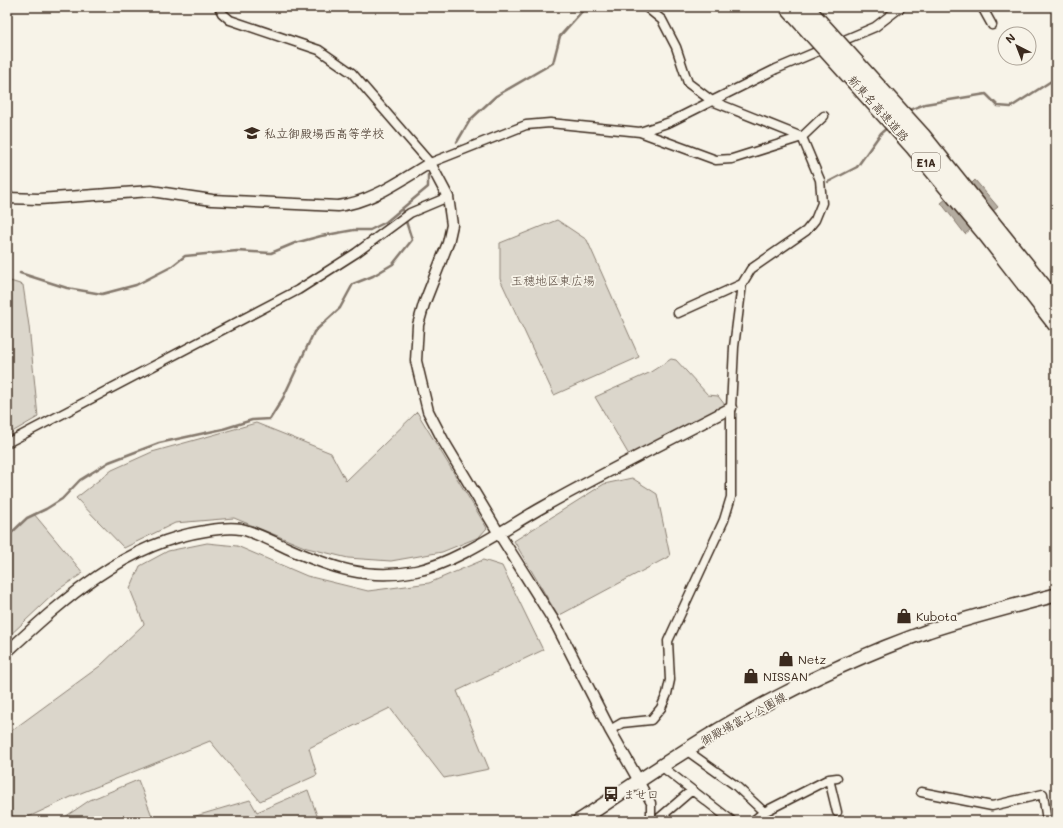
<svg xmlns="http://www.w3.org/2000/svg" width="1063" height="828" font-family="Mali,'Klee One',sans-serif">
	<style>
		.green { fill: #dbd6cb; stroke: #8b8074 }
		.water { fill: #b4aca0; stroke: #84786c }
		.lines { fill: none; stroke-linecap: round; stroke-linejoin: round }
		.stream { stroke: #84786c; stroke-width: 2.5 }
		.minor-casing { stroke: #3b2a1e; stroke-width: 11 }
		.tertiary-casing { stroke: #3b2a1e; stroke-width: 13 }
		.primary-casing { stroke: #3b2a1e; stroke-width: 16 }
		.minor { stroke: #f7f3e8; stroke-width: 8 }
		.tertiary { stroke: #f7f3e8; stroke-width: 10 }
		.primary { stroke: #f7f3e8; stroke-width: 13 }
		.motorway-bridge-casing { stroke: #3b2a1e; stroke-width: 18; stroke-linecap: butt }
		.motorway-bridge { stroke: #f7f3e8; stroke-width: 15 }
		.labels { text-anchor: middle; dominant-baseline: central; stroke-width: 3.5; stroke-linejoin: round; paint-order: stroke }
		.shield { fill: #f7f3e8; stroke: #73665b; stroke-width: 1 }
		.shield-label { font-size: 11px; font-weight: bold; fill: #3b2a1e }
		.street-label { font-size: 12px; fill: #3b2a1e; stroke: #f7f3e8 }
		.poi-label { font-size: 12px; fill: #3b2a1e; stroke: #f7f3e8; text-anchor: start }
		.park-label { font-size: 12px; fill: #5b4c41; stroke: #f7f3e8 }
	</style>
	<rect width="100%" height="100%" fill="#f7f3e8"/>
	<filter id="ink" filterUnits="userSpaceOnUse"><feTurbulence type="fractalNoise" baseFrequency=".025" numOctaves="2"/><feDisplacementMap in="SourceGraphic" scale="8" xChannelSelector="R" yChannelSelector="G"/><feConvolveMatrix kernelMatrix="1 2 1 2 8 2 1 2 1" color-interpolation-filters="sRGB"/></filter>
	<g filter="url(#ink)">
		<!-- green -->
		<path class="green" d="M557,220L587,240L639,357L554,395L500,279V243Z
			M7,280L23,285L29,326L38,417L7,435Z
			M671,359L676,360L708,395L718,396L725,405L629,455L595,397L649,373Z
			M417,412L487,528L479,537L442,552L391,561L348,558L307,548L234,518L175,523L124,548L76,498L112,470L152,452L256,423L331,453L346,481Z
			M632,478L657,494L670,556L558,616L514,541L604,484Z
			M34,514L83,573L59,589L7,638V537L27,518Z
			M207,543L237,546L307,576L368,591L429,583L483,560L502,566L543,650L457,691L489,769L444,778L390,708L309,748L317,775L260,801L210,741L71,797L20,821H7V734L100,666L144,624L130,589L140,566L168,551Z
			M138,780L154,821H59L90,800Z
			M308,790L319,821H179L250,800L257,812Z"/>
		<!-- water -->
		<path class="water" d="M975,180L998,207L965,234L941,203L966,183L969,186Z"/>
		<g class="lines">
			<!-- stream -->
			<path class="stream" d="M907,111L925,104L986,94L998,106L1011,107L1056,78
				M457,142L470,120L496,96L553,63L560,36L586,7
				M828,182L857,167L881,133L888,127
				M20,273L67,288L102,294L136,285L171,267L185,256L237,251L271,253L295,243L321,236L354,230H370L386,222L428,187V175
				M7,537L27,518L46,509L62,499L80,480L109,462L159,443L223,429L252,420L270,419L283,398L314,332L340,308L353,284L373,276L393,264L412,240L402,209"/>
			<defs>
				<path id="minor" d="M219,7L222,13L230,20L319,50L352,73L430,163L526,125L550,123L640,132L670,122L776,69L875,27L901,7
					M982,7L992,25
					M640,132L716,160L732,159L802,137L824,116
					M678,313L742,284
					M7,443L298,290L356,253L410,213L448,197
					M610,730L622,723L651,720L661,708L667,694L670,680L668,641L724,520L731,497V408L734,347L742,284L751,269L806,231L815,220L822,203L820,180L802,137L712,101L688,83L676,47L662,20L646,7
					M686,750L735,785L764,812
					M661,766L732,821
					M829,779L837,812
					M639,781L651,803V821
					M921,792L992,806L1043,794L1047,821
					M656,821L692,790
					M753,821L764,812L829,779L837,778"/>
				<path id="tertiary" d="M7,198L39,199L151,191L212,200L338,206C372,202 401,180 430,163L448,197L452,225L448,243L424,304L418,325L416,361L428,411L443,440L498,532L557,626L610,730L639,781
					M7,652C64,599 126,543 205,531C216,529 230,527 241,529C257,533 272,541 287,548C330,567 367,581 416,571C456,563 507,527 543,507C605,472 668,441 731,408"/>
				<path id="primary" d="M579,821C630,787 680,752 734,721C795,686 861,655 928,631C970,617 1013,606 1056,595"/>
			</defs>
			<!-- minor casing -->
			<use href="#minor" class="minor-casing"/>
			<!-- tertiary casing -->
			<use href="#tertiary" class="tertiary-casing"/>
			<!-- primary casing -->
			<use href="#primary" class="primary-casing"/>
			<!-- minor -->
			<use href="#minor" class="minor"/>
			<!-- tertiary -->
			<use href="#tertiary" class="tertiary"/>
			<!-- primary -->
			<use href="#primary" class="primary"/>
			<defs>
				<path id="motorway-bridge" d="M787,7L913,147L987,236L1056,325
					M806,7L922,135L1056,302"/>
			</defs>
			<!-- motorway-bridge casing -->
			<use href="#motorway-bridge" class="motorway-bridge-casing"/>
			<!-- motorway-bridge -->
			<use href="#motorway-bridge" class="motorway-bridge"/>
		</g>
	</g>
	<!-- icons -->
	<defs>
		<symbol id="school-bare" viewBox="-9 -9 18 18"><path d="M0-5L7-2L0 1L-7-2ZM-4 1L0 2.5L4 1V4Q0 6-4 4Z" fill="#3b2a1e" stroke="#f7f3e8" stroke-width="2.5" paint-order="stroke"/></symbol>
		<symbol id="shop-bare" viewBox="-9 -9 18 18"><path d="M-5-2.5h2.3a2.7 3.5 0 0 1 5.4 0H5L5.5 6h-11ZM-1.5-2.5h3a1.5 2.3 0 0 0-3 0Z" fill="#3b2a1e" stroke="#f7f3e8" stroke-width="2.5" paint-order="stroke"/></symbol>
		<symbol id="bus-bare" viewBox="-9 -9 18 18"><path d="M-5-6H5V4H4V6H2V4H-2V6H-4V4H-5ZM-3.5-4V0h7V-4ZM-3.5 1.2v1.5H-2V1.2ZM2 1.2v1.5H3.5V1.2Z" fill="#3b2a1e" stroke="#f7f3e8" stroke-width="2.5" paint-order="stroke"/></symbol>
	</defs>
	<g fill-rule="evenodd">
		<use href="#school-bare" x="241" y="122" width="22" height="22"/>
		<use href="#shop-bare" x="893" y="605" width="22" height="22"/>
		<use href="#shop-bare" x="775" y="648" width="22" height="22"/>
		<use href="#shop-bare" x="740" y="665" width="22" height="22"/>
		<use href="#bus-bare" x="600" y="783" width="22" height="22"/>
	</g>
	<g class="labels">
		<!-- shield labels -->
		<rect class="shield" x="912" y="153" width="28" height="18" rx="3"/>
		<g class="shield-label">
			<text x="926" y="162">E1A</text>
		</g>
		<!-- street labels -->
		<g class="street-label">
			<text transform="translate(879 108) rotate(48)">新東名高速道路</text>
			<text transform="translate(743 718) rotate(-29)">御殿場富士公園線</text>
		</g>
		<!-- poi labels -->
		<g class="poi-label">
			<text x="264" y="133">私立御殿場西高等学校</text>
			<text x="916" y="616">Kubota</text>
			<text x="798" y="659">Netz</text>
			<text x="763" y="676">NISSAN</text>
			<text x="623" y="794">ませ口</text>
		</g>
		<!-- park labels -->
		<g class="park-label">
			<text x="553" y="280">玉穂地区東広場</text>
		</g>
	</g>
	<!-- margin -->
	<rect width="1063" height="828" fill="none" stroke="#f7f3e8" stroke-width="24"/>
	<rect x="12" y="12" width="1039" height="804" fill="none" stroke="#3b2a1e" stroke-width="1.5" filter="url(#ink)"/>
	<!-- north arrow -->
	<g transform="translate(1017 46) rotate(318)"><circle r="19" fill="#f7f3e8" stroke="#aca397"/>
	<path d="M0-3L7 15L0 10L-7 15Z" fill="#3b2a1e"/>
	<text y="-6" font-size="11" font-weight="bold" text-anchor="middle" fill="#3b2a1e">N</text>
	</g>
</svg>
